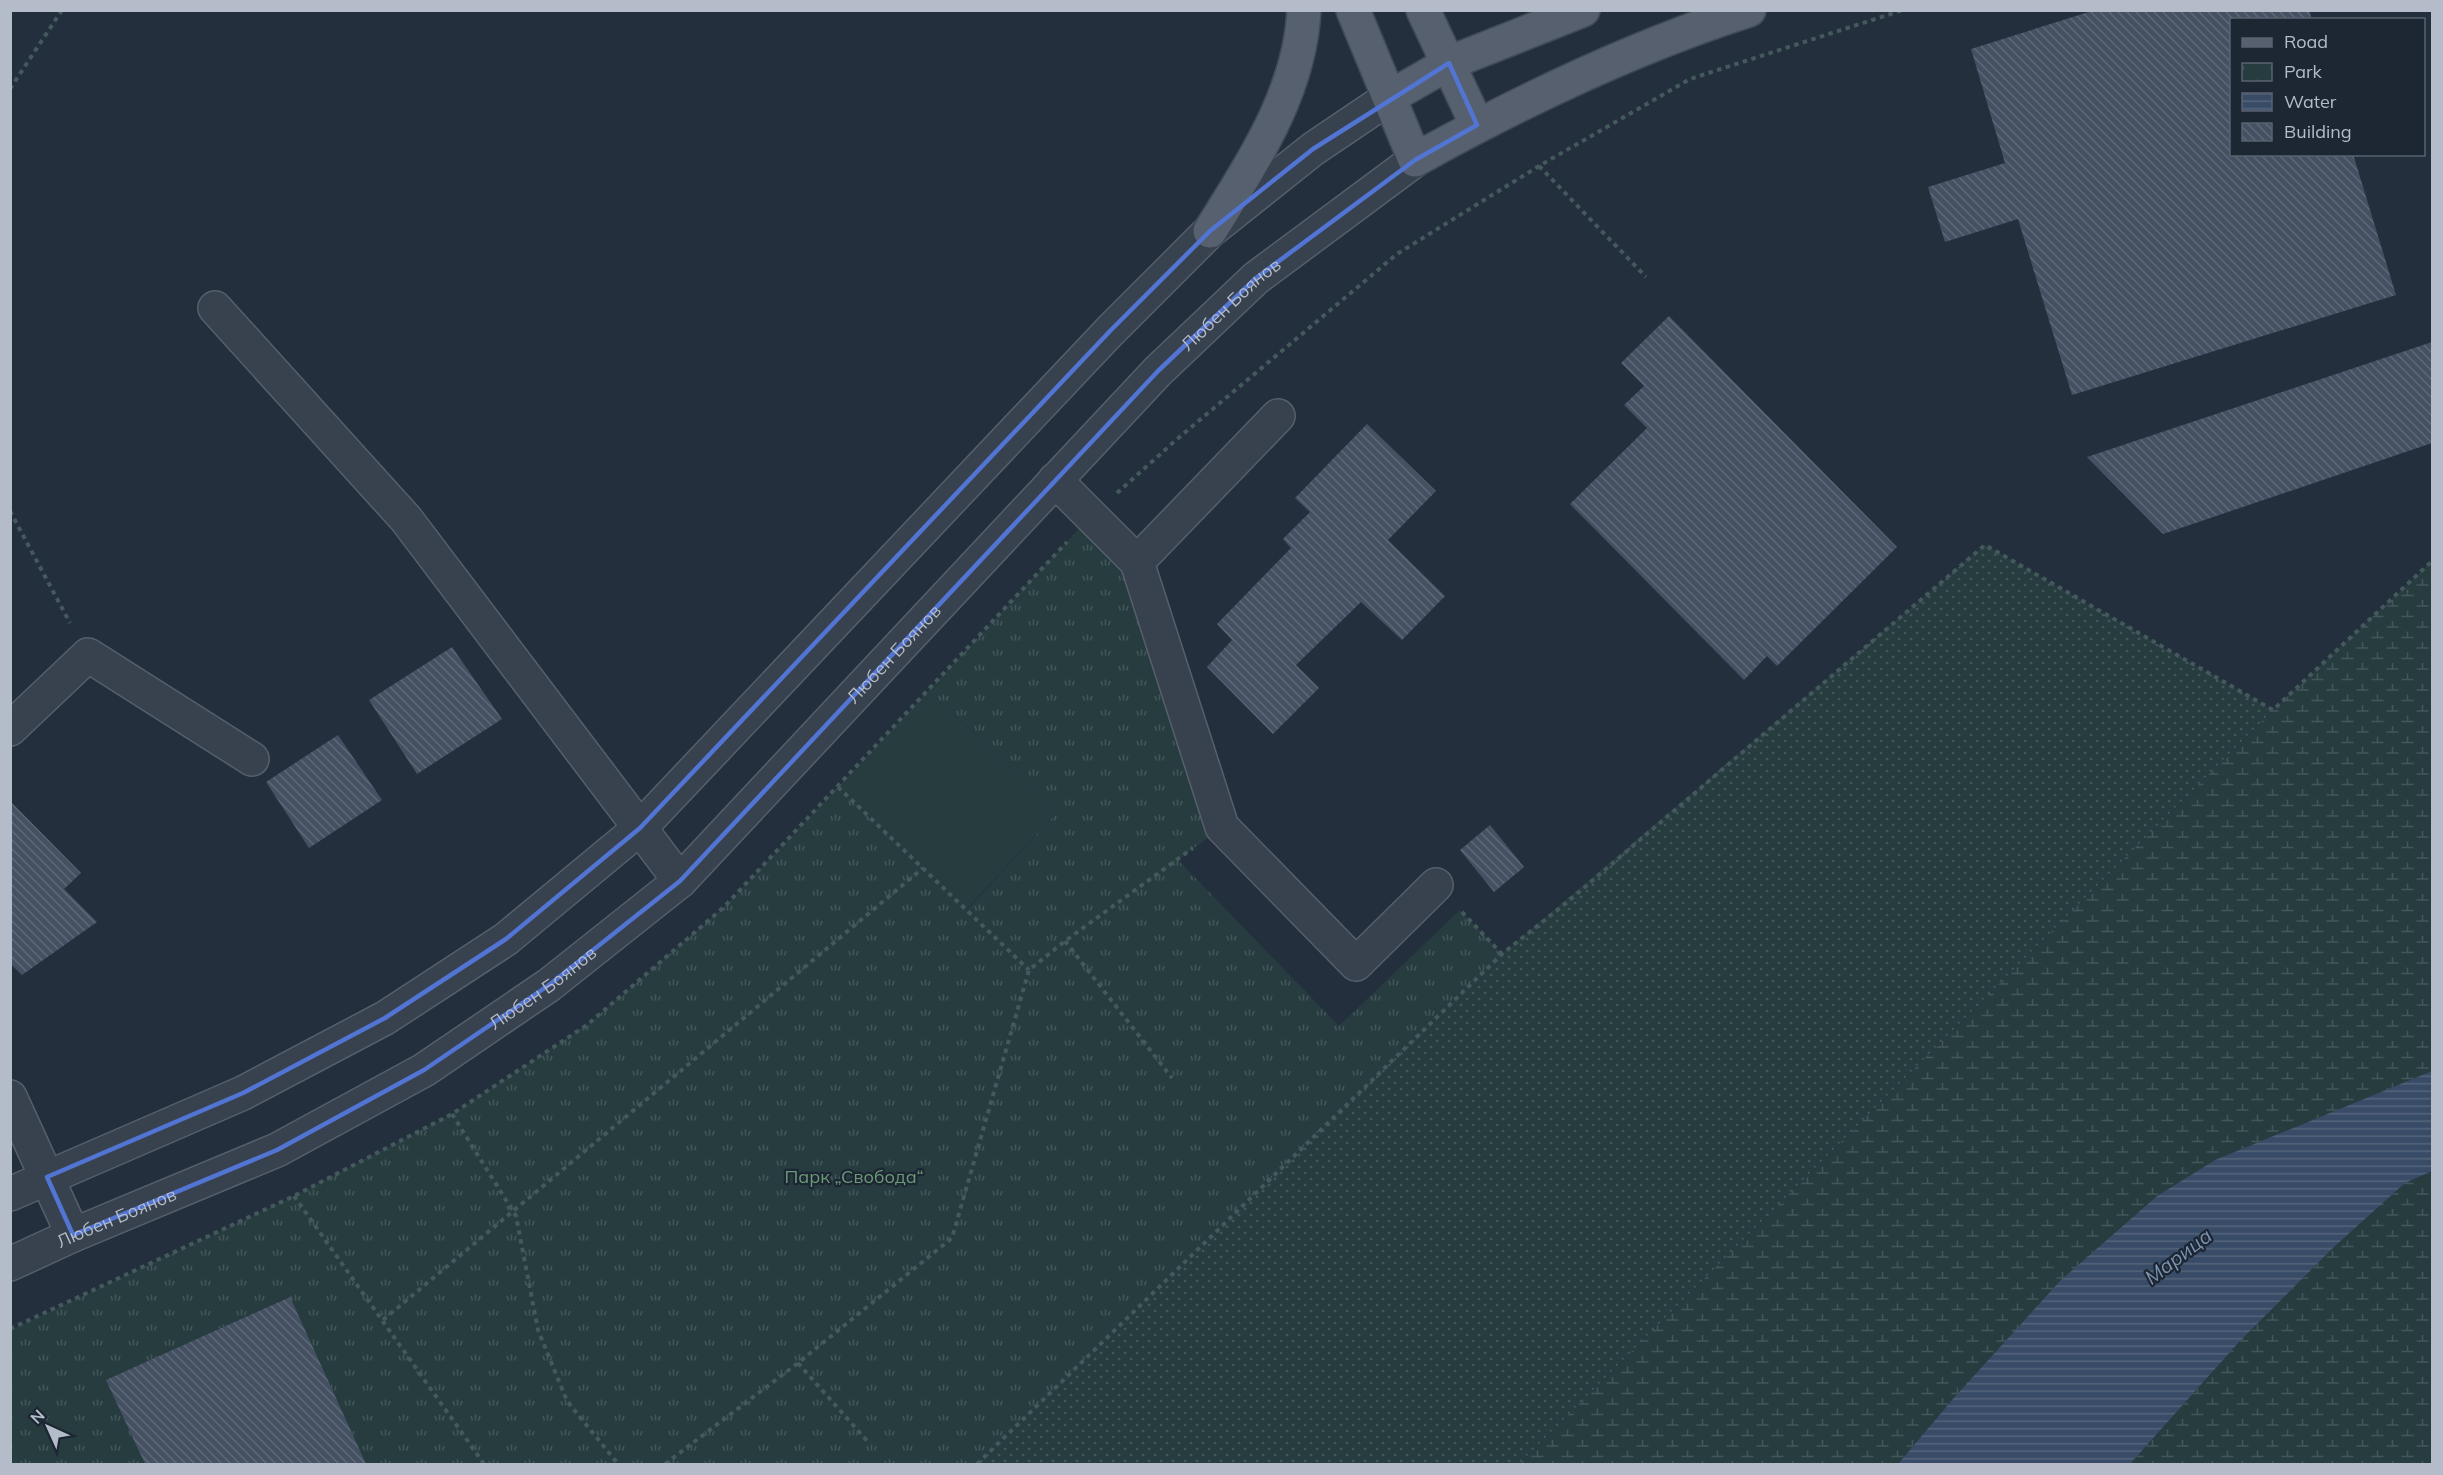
<svg xmlns="http://www.w3.org/2000/svg" width="2443" height="1475" font-family="Mulish,sans-serif">
	<style>
		.grass { fill: url(#grass-dots) }
		.wetland { fill: url(#wetland-marsh) }
		.park { fill: url(#park-tufts) }
		.garden { fill: #263c3f }
		.water { fill: url(#water-rules) }
		.building { fill: url(#building-back-hatch) }
		.lines { fill: none; stroke-linecap: round; stroke-linejoin: round }
		.minor-casing { stroke: #565f6c; stroke-width: 36 }
		.major-casing { stroke: #414a57; stroke-width: 36 }
		.path { stroke: #44595c; stroke-width: 4; stroke-dasharray: 4.5 4.5; stroke-linecap: butt }
		.minor { stroke: #38414e; stroke-width: 33 }
		.major { stroke: #56606e; stroke-width: 33 }
		.marked { fill: none; stroke: #5274d3; stroke-width: 4.5; stroke-linejoin: round }
		.labels { text-anchor: middle; dominant-baseline: central; stroke-width: 4.5; stroke-linejoin: round; paint-order: stroke }
		.street-label { font-size: 18px; fill: #b4bcc9; stroke: #1d2633 }
		.park-label { font-size: 18px; fill: #6b9a76; stroke: #1d2633 }
		.water-label { font-size: 20px; font-style: italic; fill: #7c92b1; stroke: #1d2633 }
	</style>
	<defs>
		<pattern id="grass-dots" width="8" height="8" patternUnits="userSpaceOnUse" patternTransform="scale(1.5)"><rect width="8" height="8" fill="#263c3f"/><path d="M2 2h.1M6 6h.1" fill="none" stroke="#435659" stroke-width="1.8" stroke-linecap="round"/></pattern>
		<pattern id="wetland-marsh" width="20" height="14" patternUnits="userSpaceOnUse" patternTransform="scale(1.5)"><rect width="20" height="14" fill="#263c3f"/><path d="M1 5h8M5 5V1M11 12h8M15 12V8" fill="none" stroke="#435659"/></pattern>
		<pattern id="park-tufts" width="24" height="20" patternUnits="userSpaceOnUse" patternTransform="scale(1.5)"><rect width="24" height="20" fill="#263c3f"/><path d="M3 7l-1-3M5 7V3M7 7l1-3M15 17l-1-3M17 17v-4M19 17l1-3" fill="none" stroke="#435659"/></pattern>
		<pattern id="water-rules" width="6" height="5" patternUnits="userSpaceOnUse" patternTransform="scale(1.5)"><rect width="6" height="5" fill="#394c67"/><path d="M0 2.5h6" fill="none" stroke="#53647b"/></pattern>
		<pattern id="building-back-hatch" width="6" height="6" patternUnits="userSpaceOnUse" patternTransform="scale(1.5)"><rect width="6" height="6" fill="#455162"/><path d="M-1 5l2 2M0 0l6 6M5-1l2 2" fill="none" stroke="#5d6877"/></pattern>
	</defs>
	<rect width="100%" height="100%" fill="#242f3e"/>
	<!-- grass -->
	<path class="grass" d="M1985,545L2273,710L1519,1464H977L1502,954Z"/>
	<!-- wetland -->
	<path class="wetland" d="M2432,561V1071L2215,1160L2157,1196L1952,1400L1898,1464H1519L2273,710Z
		M2432,1171V1464H2130L2240,1341L2335,1246L2405,1183Z"/>
	<!-- park -->
	<path class="park" d="M1091,516L1137,562L1222,827L1178,860L1339,1026L1460,910L1502,954L977,1464H366L289,1297L107,1380L145,1464H11V1330L294,1196L452,1114L587,1025L723,908L838,787L967,910L1058,811L928,691Z"/>
	<!-- garden -->
	<path class="garden" d="M928,691L1058,811L966,910L838,787Z"/>
	<!-- water -->
	<path class="water" d="M2432,1071V1171L2405,1183L2335,1246L2240,1341L2130,1464H1898L1952,1400L2060,1281L2157,1196L2215,1160Z"/>
	<!-- building -->
	<path class="building" d="M2095,10H2309L2312,20H2232V154H2353L2396,295L2072,395L2018,219L1945,242L1928,187L2005,163L1971,49Z
		M1669,316L1897,547L1777,666L1767,656L1744,680L1570,504L1647,428L1624,405L1644,386L1621,363Z
		M2432,342V443L2163,534L2087,457Z
		M1367,424L1436,491L1388,540L1445,596L1402,640L1361,602L1296,665L1319,688L1273,734L1207,667L1232,640L1217,624L1291,548L1283,539L1310,512L1295,498Z
		M452,647L502,719L417,774L369,700Z
		M338,735L382,800L309,848L266,782Z
		M12,803L81,873L64,889L97,922L22,975L10,963Z
		M1490,825L1524,867L1494,892L1460,850Z
		M290,1297L366,1464H145L106,1380Z"/>
	<g class="lines">
		<defs>
			<g id="minor">
				<path d="M215,308L406,519L680,881"/>
				<path d="M1055,480L1137,562L1278,416"/>
				<path d="M1137,562L1222,827L1356,964L1436,885"/>
				<path d="M10,729L88,655L252,759"/>
				<path d="M10,1097L73,1235"/>
				<path d="M10,1194L243,1093L385,1018L506,939L640,828L1110,331L1210,231L1313,149L1390,97"/>
				<path id="s1" d="M10,1264L73,1235L277,1150L424,1070L549,985L680,881L1158,371L1256,278L1415,160"/>
			</g>
			<path id="major" d="M1353,10L1415,160C1521,101 1633,47 1749,10
				M1423,10L1477,125
				M1390,97L1449,63L1583,10
				M1210,231C1252,163 1300,93 1304,10"/>
		</defs>
		<!-- minor casing -->
		<use href="#minor" class="minor-casing"/>
		<!-- major casing -->
		<use href="#major" class="major-casing"/>
		<!-- path -->
		<path class="path" d="M10,89L62,10
			M1539,166L1646,277
			M1117,493L1176,440L1397,254L1539,166L1690,79L1903,10
			M10,511L70,623
			M838,787L1029,970
			M1462,912L1502,954
			M1065,941L1172,1078
			M452,1114L516,1216L538,1330L567,1401L618,1464
			M294,1196L484,1464
			M383,1320L923,868
			M10,1329L294,1196L452,1114L587,1025L723,908L1067,542
			M798,1363L868,1442
			M665,1464L798,1363L952,1238L1029,970L1065,941L1193,848
			M977,1464L1502,954L1565,904L1985,545L2273,710L2432,561"/>
		<!-- minor -->
		<use href="#minor" class="minor"/>
		<!-- major -->
		<use href="#major" class="major"/>
	</g>
	<!-- marked area -->
	<path class="marked" d="M1449,63L1477,125L1415,160L1256,278L1158,371L680,881L549,985L424,1070L277,1150L73,1235L47,1177L243,1093L385,1018L506,939L640,828L1110,331L1210,231L1313,149Z"/>
	<g class="labels">
		<!-- street labels -->
		<g class="street-label">
			<text stroke="none"><textPath href="#s1" startOffset="1574">Любен Боянов</textPath></text>
			<text stroke="none"><textPath href="#s1" startOffset="1088">Любен Боянов</textPath></text>
			<text stroke="none"><textPath href="#s1" startOffset="602">Любен Боянов</textPath></text>
			<text stroke="none"><textPath href="#s1" startOffset="116">Любен Боянов</textPath></text>
		</g>
		<!-- park labels -->
		<g class="park-label">
			<text x="854" y="1176">Парк „Свобода“</text>
		</g>
		<!-- water labels -->
		<g class="water-label">
			<text transform="translate(2178 1256) rotate(-37)">Марица</text>
		</g>
	</g>
	<!-- border -->
	<rect width="2443" height="1475" fill="none" stroke="#b4bcc9" stroke-width="24"/>
	<!-- legend -->
	<rect x="2230" y="18" width="195" height="138" fill="#1d2633" stroke="#59626f" stroke-width="1.5"/>
	<rect x="2242" y="38" width="30" height="9" fill="#56606e" stroke="#59626f" stroke-width="1.5"/>
	<text x="2284" y="48" font-size="18" fill="#b4bcc9">Road</text>
	<rect x="2242" y="63" width="30" height="18" fill="url(#park-tufts)" stroke="#59626f" stroke-width="1.5"/>
	<text x="2284" y="78" font-size="18" fill="#b4bcc9">Park</text>
	<rect x="2242" y="93" width="30" height="18" fill="url(#water-rules)" stroke="#59626f" stroke-width="1.5"/>
	<text x="2284" y="108" font-size="18" fill="#b4bcc9">Water</text>
	<rect x="2242" y="123" width="30" height="18" fill="url(#building-back-hatch)" stroke="#59626f" stroke-width="1.5"/>
	<text x="2284" y="138" font-size="18" fill="#b4bcc9">Building</text>
	<!-- north arrow -->
	<g transform="translate(48 1427) rotate(315)" stroke="#1d2633" stroke-width="4.5" paint-order="stroke">
	<path d="M0-4.5L10 22L0 15L-10 22Z" fill="#b4bcc9"/>
	<text y="-9" font-size="16" font-weight="bold" text-anchor="middle" fill="#b4bcc9">N</text>
	</g>
</svg>
